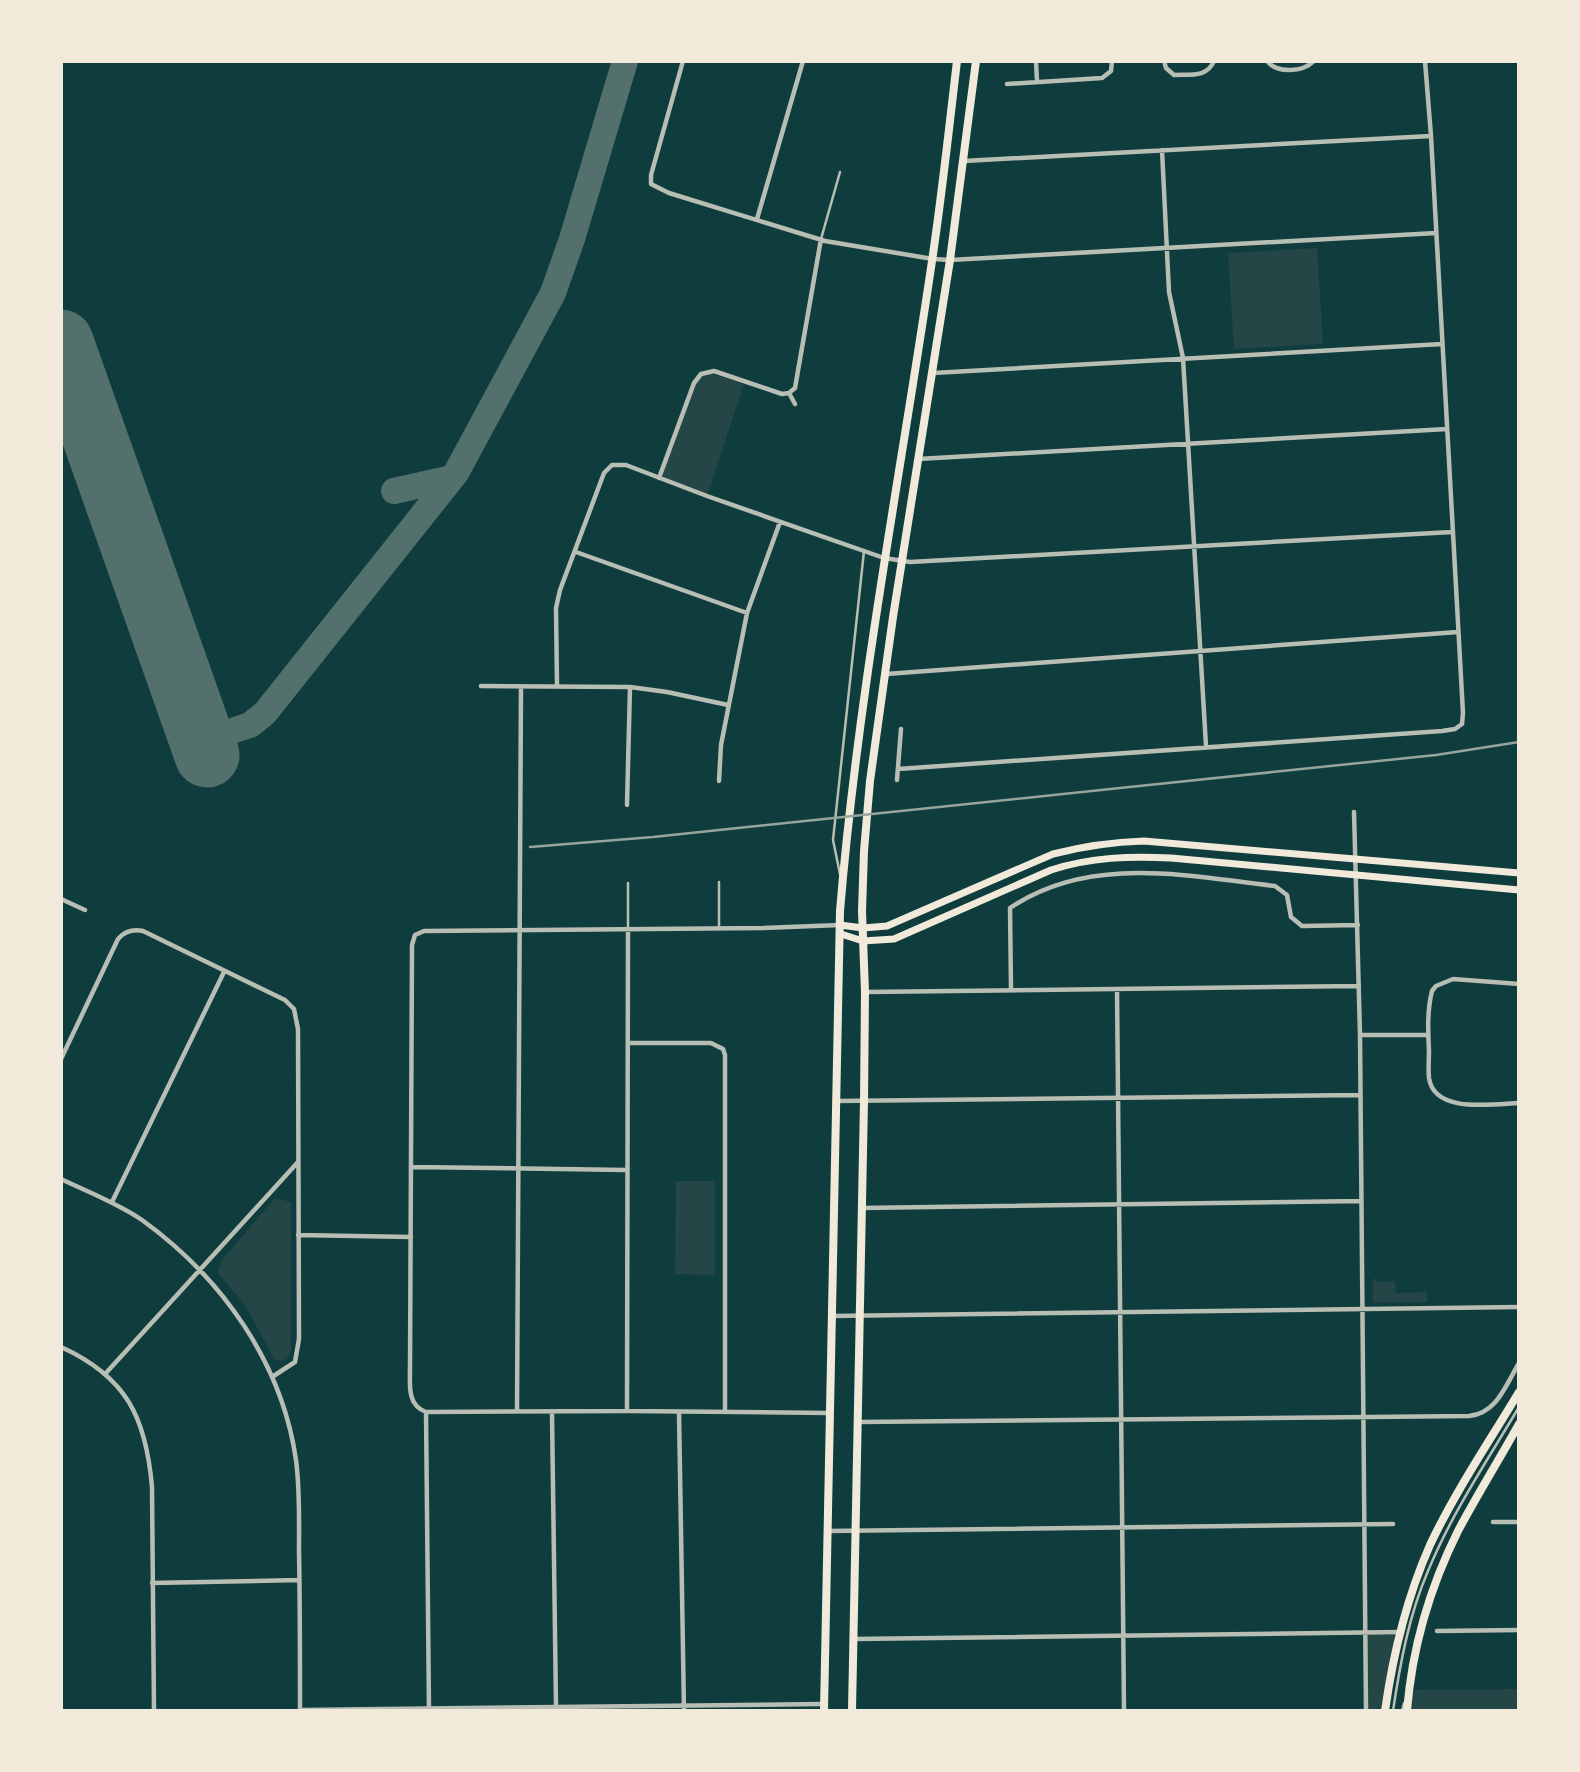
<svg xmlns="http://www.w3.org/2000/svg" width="1580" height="1772" font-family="'PT Sans Narrow',sans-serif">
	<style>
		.green { fill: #244646 }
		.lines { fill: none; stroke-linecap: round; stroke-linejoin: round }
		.taxiway { stroke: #53706d; stroke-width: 26 }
		.runway { stroke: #53706d; stroke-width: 65 }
		.service { stroke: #b8beb3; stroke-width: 2.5 }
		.minor { stroke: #b8beb3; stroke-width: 4.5 }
		.secondary { stroke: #f1e9da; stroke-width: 7 }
		.primary { stroke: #f1e9da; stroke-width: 8 }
		.rail { stroke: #97a49c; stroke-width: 2.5 }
	</style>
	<rect width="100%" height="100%" fill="#0f3d3e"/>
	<!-- green -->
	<path class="green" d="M1317,248L1323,344L1234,349L1228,253Z
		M708,373L744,384L707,496L659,477L693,381L699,374Z
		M676,1181H715V1275L675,1274Z
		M275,1198L291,1202V1350L287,1359L279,1361L274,1359L245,1305L218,1273L222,1260Z
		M1373,1279H1377V1282L1395,1281L1396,1293L1427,1292V1302L1373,1303Z
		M1366,1631L1400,1632L1385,1711H1366Z
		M1519,1689V1711H1412L1414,1690Z"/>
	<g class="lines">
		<!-- taxiway -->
		<path class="taxiway" d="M394,491L452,478
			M202,741L250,725L265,713L456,473L553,293L572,239L625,61"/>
		<!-- runway -->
		<path class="runway" d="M61,342L207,755"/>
		<!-- service -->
		<path class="service" d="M821,239L840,172
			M840,874L833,840L864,551
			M719,882V928
			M628,883V929
			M1393,1711C1400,1664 1409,1615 1428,1571C1452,1513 1487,1461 1519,1407
			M1402,1711L1404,1703"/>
		<!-- minor -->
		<path class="minor" d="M683,61L651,175V184L669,193L825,241L933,259L950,260L1436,233
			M1036,61L1037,82
			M1164,61L1166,68L1174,75C1190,74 1207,78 1214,61
			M1267,61C1277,74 1303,72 1314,61
			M1007,84L1102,78L1111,71L1112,61
			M1162,150L1169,292L1183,358L1206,746
			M964,161L1431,136
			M757,219L803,61
			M933,373L1442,344
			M789,393L795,404
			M918,459L1447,429
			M659,478L694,383L701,374L714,371L782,394L789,393L795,388L821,239
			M576,552L747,613
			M886,674L1458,632
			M481,686L630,687L667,692L728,705
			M557,686L556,608L560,590L604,473L612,465H626L707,496L884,558L910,562L1452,532
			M898,769L1442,731L1455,729L1462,724L1463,713L1431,136L1425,61
			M897,780L901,729
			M719,781L721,745L747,613L780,522
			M627,805L630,687
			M1354,812L1360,1035L1366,1711
			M61,899L85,910
			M1519,984L1453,979L1436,986L1432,991C1427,1011 1428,1031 1429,1051C1429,1059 1428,1069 1429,1078C1434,1114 1493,1104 1519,1103
			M1011,989L1010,908C1089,854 1187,876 1275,886L1287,895L1291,917L1302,926L1358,925
			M1117,989L1124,1711
			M866,992L1359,986
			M1360,1035H1428
			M628,1043H711L723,1049L725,1055V1411
			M61,1059L118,939C125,931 133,929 143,931L285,1000L294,1009L298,1029L299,1339L295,1362L272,1377
			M836,1101L1359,1095
			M412,1167L626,1170
			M61,1179C88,1192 117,1203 142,1220C221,1277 282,1362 296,1460C300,1490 299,1521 299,1551C300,1604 300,1657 300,1711
			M112,1202L224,972
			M861,1208L1361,1201
			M298,1235L411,1237
			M831,1316L1519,1307
			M61,1347C127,1377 146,1418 152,1487L154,1711
			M106,1373L298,1162
			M517,1411L521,687
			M627,1411L628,929
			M426,1412L429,1711
			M679,1412L684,1711
			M552,1413L556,1706
			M829,1413L627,1411L426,1412C407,1405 410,1386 410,1368L412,945L415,935L424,931L763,928L840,925
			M858,1422L1469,1416C1497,1413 1506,1385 1519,1363
			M1493,1522H1519
			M827,1531L1393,1524
			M152,1583L299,1580
			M1437,1631L1519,1630
			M853,1639L1400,1632
			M300,1710L823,1704"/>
		<!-- secondary -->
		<path class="secondary" d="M840,925L863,928L887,926L1053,854C1084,846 1113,842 1144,841L1519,873
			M841,934L863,941L894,939L1051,870C1091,857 1130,856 1171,858L1519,890"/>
		<!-- primary -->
		<path class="primary" d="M824,1711L840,911C858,693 900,478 932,261C942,195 949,128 957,61
			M852,1711L864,1101L865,992L862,911L864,851L870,781L893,617L950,260L976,61
			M1385,1711C1393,1654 1407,1597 1430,1545C1455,1492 1489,1442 1519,1392
			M1407,1711C1412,1649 1430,1587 1458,1531C1477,1495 1499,1460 1519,1424"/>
		<!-- rail -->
		<path class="rail" d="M530,847L653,837L1120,788L1436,755L1519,742"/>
	</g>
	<!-- border -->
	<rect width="1580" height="1772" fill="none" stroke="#f1e9da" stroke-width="126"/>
</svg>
